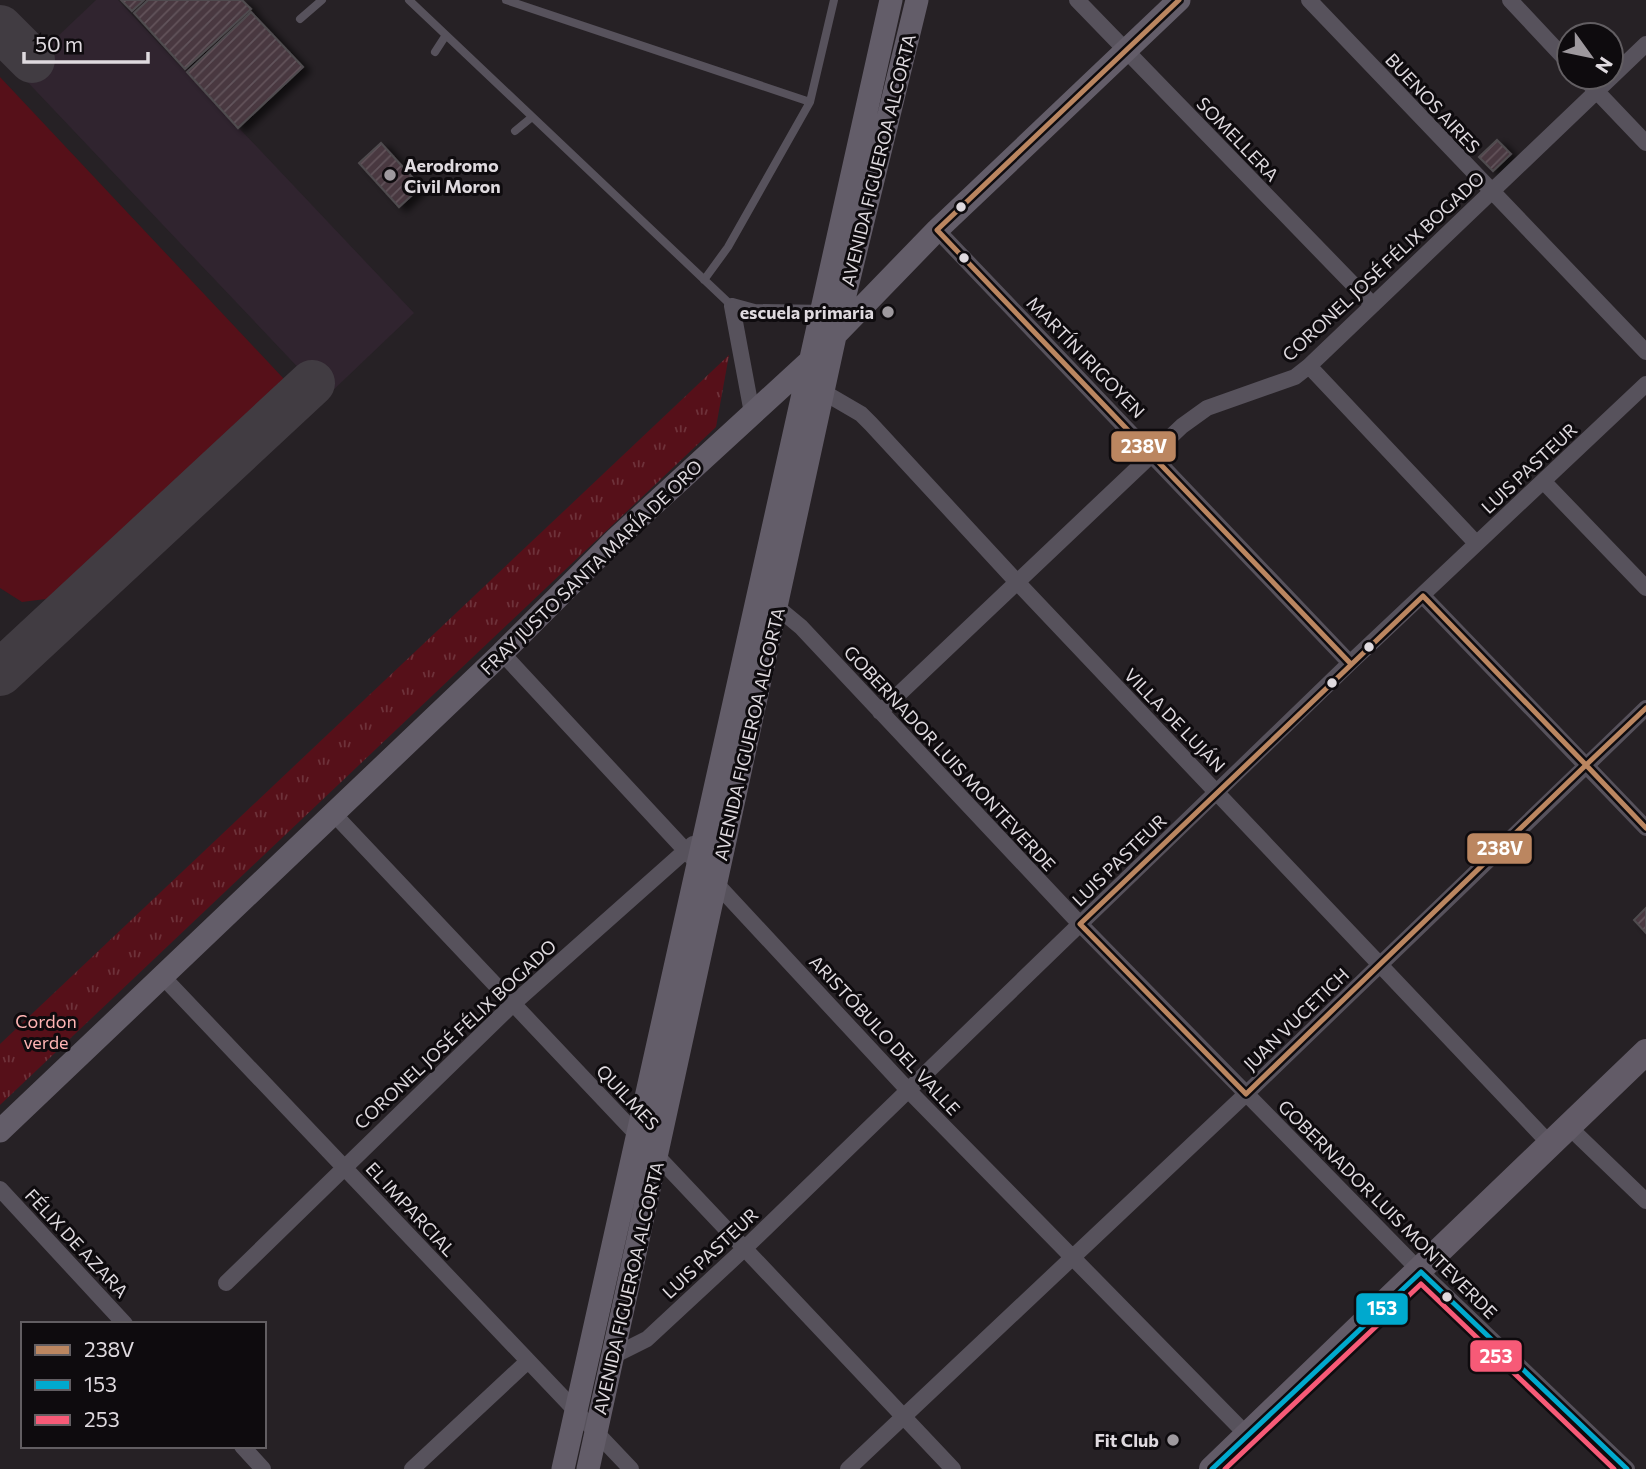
<svg xmlns="http://www.w3.org/2000/svg" width="1646" height="1469" font-family="Commissioner,sans-serif">
	<style>
		.built { fill: #30242f }
		.grass { fill: #561019 }
		.park { fill: url(#park-tufts) }
		.lines { fill: none; stroke-linecap: round; stroke-linejoin: round }
		.taxiway { stroke: #413c42; stroke-width: 46 }
		.building { fill: url(#building-hatch); stroke: #504c4f; stroke-width: 2; filter: url(#shadow) }
		.lane { stroke: #57525c; stroke-width: 8 }
		.street { stroke: #57525c; stroke-width: 16 }
		.secondary { stroke: #635d69; stroke-width: 23 }
		.primary { stroke: #625b67; stroke-width: 26 }
		.bus-1-casing { stroke: #0e0b0e; stroke-width: 10 }
		.bus-2-casing { stroke: #0e0b0e; stroke-width: 10 }
		.bus-3-casing { stroke: #0e0b0e; stroke-width: 10 }
		.bus-1 { stroke: #bb8660; stroke-width: 5 }
		.bus-2 { stroke: #00a9ce; stroke-width: 5 }
		.bus-3 { stroke: #f75a77; stroke-width: 5 }
		.poi-dot { fill: #9e999e; stroke: #0e0b0e; stroke-width: 2.5 }
		.bus-dot { fill: #dfdadf; stroke: #0e0b0e; stroke-width: 2.5 }
		.labels { text-anchor: middle; dominant-baseline: central; stroke-width: 6; stroke-linejoin: round; paint-order: stroke }
		.street-label { font-size: 18px; fill: #dfdadf; stroke: #0e0b0e }
		.poi-label { font-size: 18px; font-weight: bold; fill: #dfdadf; stroke: #0e0b0e; text-anchor: end }
		.park-label { font-size: 18px; fill: #feb4b3; stroke: #0e0b0e }
		.line-badge { stroke: #0e0b0e; stroke-width: 2.5 }
		.badge-label { font-size: 19px; text-anchor: middle; font-weight: bold; fill: #fff }
	</style>
	<defs>
		<pattern id="park-tufts" width="24" height="20" patternUnits="userSpaceOnUse" patternTransform="scale(1.75)"><rect width="24" height="20" fill="#561019"/><path d="M3 7l-1-3M5 7V3M7 7l1-3M15 17l-1-3M17 17v-4M19 17l1-3" fill="none" stroke="#6e323a"/></pattern>
		<pattern id="building-hatch" width="6" height="6" patternUnits="userSpaceOnUse" patternTransform="scale(1.75)"><rect width="6" height="6" fill="#483840"/><path d="M-1 1l2-2M0 6l6-6M5 7l2-2" fill="none" stroke="#62545b"/></pattern>
		<filter id="shadow"><feDropShadow dx="7" dy="4" stdDeviation="3.5" flood-color="#0009"/></filter>
	</defs>
	<rect width="100%" height="100%" fill="#262125"/>
	<!-- built -->
	<path class="built" d="M96,0H118L414,313L326,397L19,73Z"/>
	<!-- grass -->
	<path class="grass" d="M0,77L284,379L72,586L46,599L22,602L0,588Z"/>
	<!-- park -->
	<path class="park" d="M729,355L716,427L0,1105V1044Z"/>
	<g class="lines">
		<!-- taxiway -->
		<path class="taxiway" d="M0,28L32,60
			M0,673L312,383"/>
	</g>
	<!-- building -->
	<path class="building" d="M121,0H144L132,11Z
		M148,0H242L251,9L185,69L134,13Z
		M251,12L303,67L238,128L187,72Z
		M1497,140L1511,154L1493,171L1479,157Z
		M381,143L421,187L399,207L359,163Z
		M1646,908V933L1634,920Z"/>
	<g class="lines">
		<!-- lane -->
		<path class="lane" d="M409,0L732,306
			M506,0L810,102
			M300,19L322,0
			M435,52L446,35
			M515,131L532,117
			M704,280L728,247L810,102L834,0"/>
		<!-- street -->
		<path class="street" d="M1077,0L1373,305
			M1309,0L1646,352
			M1510,0L1569,63
			M1583,77L1646,143
			M937,230L1350,663
			M732,306L754,312L830,313
			M732,306L752,413
			M1309,366L1476,543
			M825,393L861,414L871,424L1016,581L1550,1144
			M1543,481L1646,588
			M1423,596L1646,828
			M778,608L801,627L1080,924L1421,1272L1627,1469
			M502,653L908,1090L1248,1436
			M880,712L1182,426L1207,408L1295,377L1309,366L1646,44
			M332,812L953,1469
			M163,977L631,1469
			M1568,1126L1646,1201
			M0,1189L125,1324
			M226,1283L514,1003L693,844
			M613,1356L647,1339L744,1249L1350,663L1646,384
			M242,1446L263,1469
			M412,1469L528,1361
			M848,1469L1246,1094L1646,708"/>
		<!-- secondary -->
		<path class="secondary" d="M0,1131L502,653L617,538L810,361L937,230L1179,0
			M563,1469L891,0
			M588,1469L835,336L917,0"/>
		<!-- primary -->
		<path class="primary" d="M1212,1469L1646,1052"/>
		<defs>
			<path id="bus-1" d="M937,230L1350,663
				M937,230L1179,0
				M1423,596L1586,765L1246,1094L1080,924Z
				M1586,765L1646,828
				M1586,765L1646,708"/>
			<path id="bus-2" d="M1212,1469L1421,1272L1627,1469"/>
			<path id="bus-3" d="M1225,1469L1421,1284L1614,1469"/>
		</defs>
		<!-- bus-1 casing -->
		<use href="#bus-1" class="bus-1-casing"/>
		<!-- bus-2 casing -->
		<use href="#bus-2" class="bus-2-casing"/>
		<!-- bus-3 casing -->
		<use href="#bus-3" class="bus-3-casing"/>
		<!-- bus-1 -->
		<use href="#bus-1" class="bus-1"/>
		<!-- bus-2 -->
		<use href="#bus-2" class="bus-2"/>
		<!-- bus-3 -->
		<use href="#bus-3" class="bus-3"/>
	</g>
	<!-- markers -->
	<g class="poi-dot">
		<circle cx="390" cy="175" r="7"/>
		<circle cx="888" cy="312" r="7"/>
		<circle cx="1173" cy="1440" r="7"/>
	</g>
	<g class="bus-dot">
		<circle cx="961" cy="207" r="6"/>
		<circle cx="964" cy="258" r="6"/>
		<circle cx="1369" cy="647" r="6"/>
		<circle cx="1332" cy="683" r="6"/>
		<circle cx="1447" cy="1297" r="6"/>
	</g>
	<g class="labels">
		<!-- street labels -->
		<g class="street-label">
			<text transform="translate(1433 103) rotate(47)">BUENOS AIRES</text>
			<text transform="translate(1238 139) rotate(46)">SOMELLERA</text>
			<text transform="translate(878 160) rotate(-76)">AVENIDA FIGUEROA ALCORTA</text>
			<text transform="translate(1383 266) rotate(-43)">CORONEL JOSÉ FÉLIX BOGADO</text>
			<text transform="translate(1086 357) rotate(46)">MARTÍN IRIGOYEN</text>
			<text transform="translate(1529 468) rotate(-43)">LUIS PASTEUR</text>
			<text transform="translate(591 567) rotate(-44)">FRAY JUSTO SANTA MARÍA DE ORO</text>
			<text transform="translate(1175 720) rotate(46)">VILLA DE LUJÁN</text>
			<text transform="translate(749 734) rotate(-77)">AVENIDA FIGUEROA ALCORTA</text>
			<text transform="translate(950 758) rotate(47)">GOBERNADOR LUIS MONTEVERDE</text>
			<text transform="translate(1119 860) rotate(-44)">LUIS PASTEUR</text>
			<text transform="translate(1296 1019) rotate(-44)">JUAN VUCETICH</text>
			<text transform="translate(455 1034) rotate(-43)">CORONEL JOSÉ FÉLIX BOGADO</text>
			<text transform="translate(885 1035) rotate(47)">ARISTÓBULO DEL VALLE</text>
			<text transform="translate(628 1097) rotate(47)">QUILMES</text>
			<text transform="translate(411 1209) rotate(47)">EL IMPARCIAL</text>
			<text transform="translate(1388 1209) rotate(45)">GOBERNADOR LUIS MONTEVERDE</text>
			<text transform="translate(77 1243) rotate(47)">FÉLIX DE AZARA</text>
			<text transform="translate(710 1253) rotate(-43)">LUIS PASTEUR</text>
			<text transform="translate(628 1288) rotate(-77)">AVENIDA FIGUEROA ALCORTA</text>
		</g>
		<!-- poi labels -->
		<g class="poi-label">
			<text x="404" y="165" text-anchor="start">Aerodromo<tspan x="404" dy="21">Civil Moron</tspan></text>
			<text x="874" y="312">escuela primaria</text>
			<text x="1159" y="1440">Fit Club</text>
		</g>
		<!-- park labels -->
		<g class="park-label">
			<text x="46" y="1021">Cordon<tspan x="46" dy="21">verde</tspan></text>
		</g>
	</g>
	<g class="line-badge">
		<rect x="1110" y="430" width="67" height="33" rx="7" fill="#bb8660"/>
		<rect x="1466" y="832" width="67" height="33" rx="7" fill="#bb8660"/>
		<rect x="1355" y="1292" width="54" height="34" rx="7" fill="#00a9ce"/>
		<rect x="1469" y="1339" width="54" height="34" rx="7" fill="#f75a77"/>
	</g>
	<g class="badge-label">
		<text x="1144" y="453">238V</text>
		<text x="1500" y="855">238V</text>
		<text x="1382" y="1315">153</text>
		<text x="1496" y="1363">253</text>
	</g>
	<!-- legend -->
	<rect x="21" y="1322" width="245" height="126" fill="#0e0b0e" stroke="#625e62" stroke-width="2"/>
	<rect x="35" y="1345" width="35" height="10" fill="#bb8660" stroke="#625e62" stroke-width="2"/>
	<text x="84" y="1357" font-size="21" fill="#dfdadf">238V</text>
	<rect x="35" y="1380" width="35" height="10" fill="#00a9ce" stroke="#625e62" stroke-width="2"/>
	<text x="84" y="1392" font-size="21" fill="#dfdadf">153</text>
	<rect x="35" y="1415" width="35" height="10" fill="#f75a77" stroke="#625e62" stroke-width="2"/>
	<text x="84" y="1427" font-size="21" fill="#dfdadf">253</text>
	<!-- north arrow -->
	<g transform="translate(1590 56) rotate(123)"><circle r="33" fill="#0e0b0e" stroke="#625e62" stroke-width="2"/>
	<path d="M0-5L12 26L0 18L-12 26Z" fill="#9e999e"/>
	<text y="-10" font-size="19" font-weight="bold" text-anchor="middle" fill="#dfdadf">N</text>
	</g>
	<!-- scale -->
	<path d="M24 52v10h124v-10" fill="none" stroke="#dfdadf" stroke-width="3.5"/>
	<text x="35" y="52" font-size="21" fill="#dfdadf" stroke="#0e0b0e" stroke-width="5" paint-order="stroke">50 m</text>
</svg>
